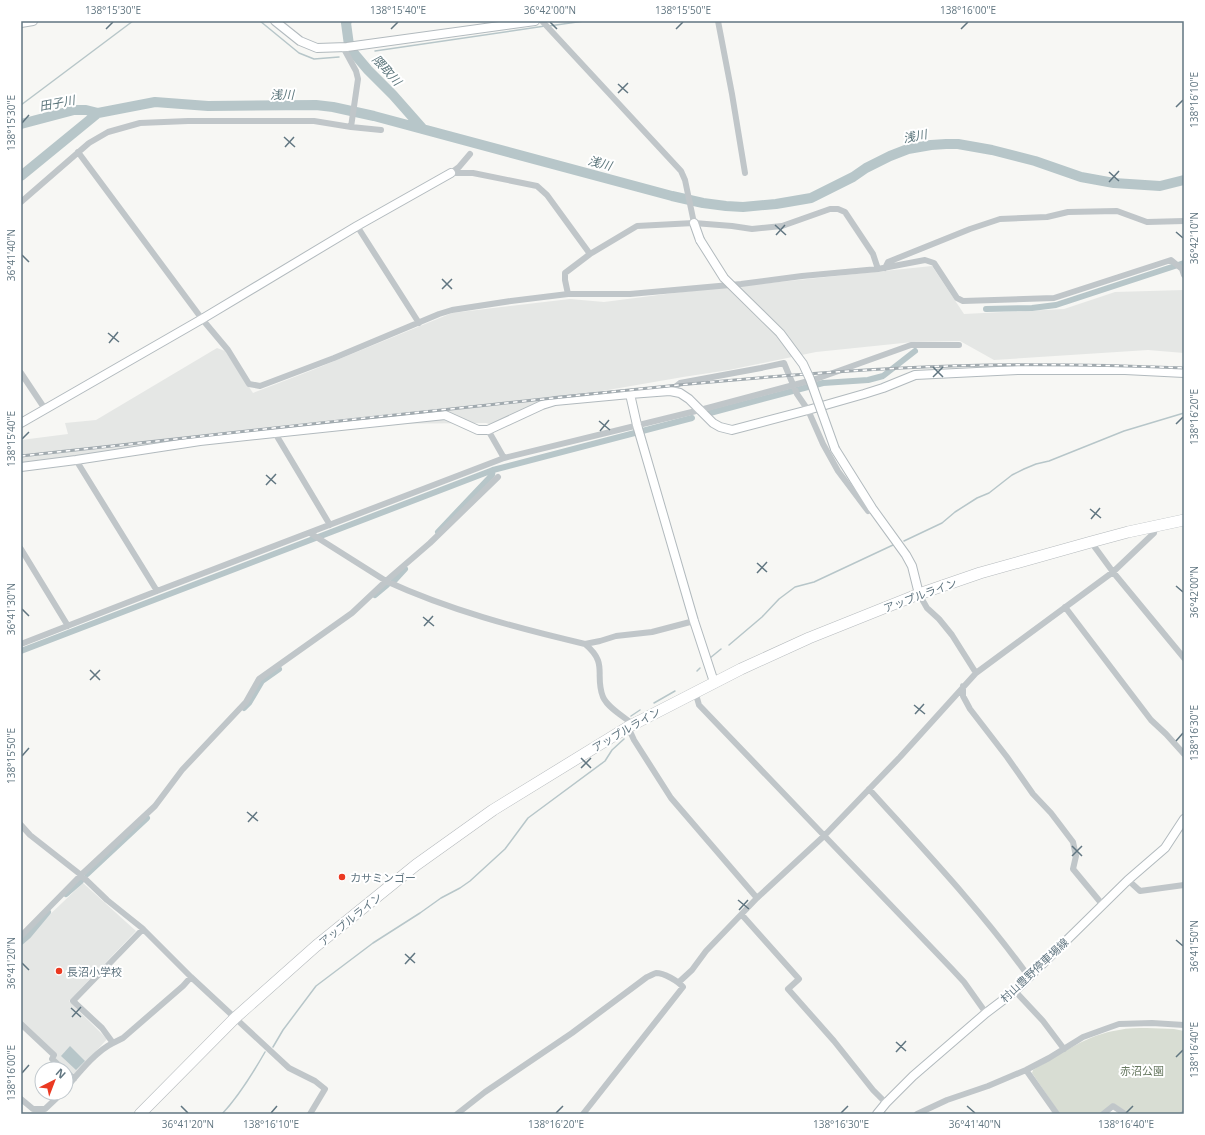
<svg xmlns="http://www.w3.org/2000/svg" width="1205" height="1135" font-family="'Open Sans','Noto Sans JP',sans-serif">
	<style>
		.built { fill: #e5e7e5 }
		.green { fill: #d8ddd3 }
		.water { fill: #b7c6c9 }
		.lines { fill: none; stroke-linecap: round; stroke-linejoin: round }
		.stream { stroke: #b7c6c9; stroke-width: 1.5 }
		.canal { stroke: #b7c6c9; stroke-width: 6 }
		.river { stroke: #b7c6c9; stroke-width: 10 }
		.secondary-casing { stroke: #b2babe; stroke-width: 10 }
		.highway-casing { stroke: #b5babd; stroke-width: 12 }
		.street { stroke: #c0c6c9; stroke-width: 6 }
		.secondary { stroke: #fff; stroke-width: 8 }
		.highway { stroke: #fff; stroke-width: 11 }
		.rail-casing { stroke: #a1aaaf; stroke-width: 3 }
		.rail { stroke: #fff; stroke-width: 1.5; stroke-dasharray: 4.5; stroke-linecap: butt }
		.secondary-bridge-casing { stroke: #b2babe; stroke-width: 10; stroke-linecap: butt }
		.secondary-bridge { stroke: #fff; stroke-width: 8 }
		.ticks { fill: none; stroke: #617681; stroke-width: 1.5 }
		.poi-dot { fill: #eb3921; stroke: #fff; stroke-width: 1.5 }
		.labels { text-anchor: middle; dominant-baseline: central; stroke-width: 4; stroke-linejoin: round; paint-order: stroke }
		.street-label { font-size: 11px; fill: #617681; stroke: #fff }
		.poi-label { font-size: 11px; fill: #617681; stroke: #fff; text-anchor: start }
		.park-label { font-size: 11px; fill: #677860; stroke: #fff }
		.water-label { font-size: 12px; font-style: italic; fill: #5c767c; stroke: #fff }
		.neatline { fill: none; stroke: #617681; stroke-width: 1.5 }
		.ticks-label { font-size: 10px; text-anchor: middle; fill: #617681 }
	</style>
	<rect width="100%" height="100%" fill="#f7f7f4"/>
	<!-- built -->
	<path class="built" d="M932,266L964,314L1064,309L1115,292L1184,290V353L1148,350L994,360L960,341L913,342L816,352L729,370L683,377L550,400L492,425L486,423L369,424L253,433L21,463V440L68,434L65,423L96,420L217,348L225,351L253,393L310,371L452,313L570,299L604,302L682,292Z
		M83,883L136,931L69,1001L107,1039L74,1076L55,1059L21,1022V942Z"/>
	<!-- green -->
	<path class="green" d="M1147,1028L1174,1029L1184,1031V1111L1180,1114H1130L1113,1103L1100,1114H1060L1032,1073L1033,1070C1059,1055 1088,1034 1119,1030C1128,1028 1137,1028 1147,1028Z"/>
	<!-- water -->
	<path class="water" d="M70,1046L85,1061L76,1070L61,1056Z"/>
	<g class="lines">
		<!-- stream -->
		<path class="stream" d="M260,21L299,53L314,59L339,57
			M549,26L584,21
			M375,51L545,26
			M21,105L133,21
			M904,541L942,523L955,512L977,498L989,493L1012,475L1024,469L1036,464L1049,461L1124,431L1184,413
			M729,645L762,617L779,599L795,587L814,582L893,545
			M710,658L721,649
			M697,671L700,668
			M654,703L675,691
			M631,716L640,710
			M273,1047L283,1030L316,986L373,943L420,913L441,898L460,888L470,881L505,849L528,818L605,761L612,750L624,739
			M222,1114C239,1096 253,1073 265,1052"/>
		<!-- canal -->
		<path class="canal" d="M986,309L1032,308L1056,305L1184,263
			M710,413L823,383L868,380L883,376L915,351
			M438,532L492,475L493,470
			M394,581L405,569
			M375,595L387,585
			M21,651L493,470L692,418
			M244,708L249,703L262,681L279,669
			M87,874L147,818
			M66,894L81,881
			M21,942L28,936L48,912"/>
		<!-- river -->
		<path class="river" d="M347,21L346,23L349,45L352,51L368,70L393,95L423,129
			M21,124L74,110H86L98,113
			M21,176L98,113L155,102L208,106L316,105L333,107L374,116L672,196L703,203L726,206L743,207L776,204L811,198L853,177L866,168L890,156L908,149L931,145L946,144H958L992,150L1035,161L1081,177L1114,183L1160,186L1184,180"/>
		<defs>
			<path id="secondary" d="M275,21L300,41L317,48L347,47L535,21
				M21,23L33,21
				M694,223L700,240
				M630,394L637,425L694,621L714,682
				M21,423L202,319L357,226L451,173
				M835,449L872,508L906,555L912,566L919,594
				M21,467L76,460L200,441L445,415L478,430H488L542,405L555,401L630,394L670,391L680,393L689,399L713,423L720,427L732,430L808,410L864,394L883,388L915,375L1018,370H1125L1184,373
				M877,1114L886,1103L913,1076L986,1013L1015,991L1128,880L1165,848L1184,819"/>
			<path id="highway" d="M140,1114L235,1018L316,946L416,865L493,810L628,727L741,669L809,638L919,594L980,573L1091,542L1128,532L1184,520"/>
		</defs>
		<!-- secondary casing -->
		<use href="#secondary" class="secondary-casing"/>
		<!-- highway casing -->
		<use href="#highway" class="highway-casing"/>
		<!-- street -->
		<path class="street" d="M542,21L681,171L685,180L694,223
			M718,21L732,94L745,173
			M343,47L356,71L358,79L351,127
			M78,152L202,319L228,350L249,384L260,386L334,358L439,314L452,310L511,301L568,294H630L741,284L802,276L878,269L925,260L934,263L957,298L963,301L1054,298L1171,260L1182,269L1184,275
			M451,173H473L537,186L547,195L590,254
			M451,173L459,167L470,154
			M21,202L89,143L108,132L140,123L188,121H314L351,127L381,130
			M357,226L419,323
			M885,268L888,262L970,229L1000,219L1047,217L1068,212L1117,211L1147,222L1184,221
			M568,294L565,280V273L590,254L637,226L694,223L732,226L752,229L782,226L830,209H838L845,212L873,254L878,269
			M21,373L45,409
			M670,391L680,383L761,368L784,363L797,394L808,410L823,444L838,471L868,511L872,508
			M488,430L504,458
			M275,433L330,525
			M76,460L157,591
			M310,533L386,581C449,610 517,628 585,644C609,664 594,674 603,697C608,708 624,717 633,724
			M1091,542L1113,572L1184,658
			M21,549L68,626
			M919,594L927,608L939,619L952,635L976,673
			M1065,607L1151,720L1166,734L1184,754
			M21,644L157,591L504,458L700,410L816,379L911,345H959
			M585,644L600,641L616,636L652,632L694,621
			M963,686V696L970,709L1007,757L1033,794L1051,813L1073,842L1076,856L1073,869L1102,904
			M695,691L699,705L951,968L964,982L986,1013
			M628,727L634,740L671,798L757,898
			M869,789C924,850 981,910 1029,977
			M21,825L30,835L81,875L107,900L142,928L191,977L289,1068L315,1081L325,1089L310,1114
			M1128,880L1140,891L1184,885
			M742,915L799,979L788,989L834,1041L873,1090L886,1103
			M21,936L81,875L155,806L182,770L246,702L259,679L352,613L386,581L430,543L498,477
			M679,982L692,970L706,951L757,898L824,836L900,757L976,673L1113,572L1154,533L1155,526
			M1015,991L1043,1021L1064,1049
			M21,1024L54,1055L52,1059L63,1069
			M113,1043L123,1038L183,986L191,977
			M1026,1070L1057,1114
			M66,1071L74,1079
			M66,1088C78,1074 96,1051 113,1043L102,1028L73,1001L143,929
			M21,1099L33,1109H45L62,1093
			M457,1114L485,1092L572,1033L647,977C650,976 653,974 656,973C664,973 678,981 683,987L583,1114
			M917,1114L947,1100L988,1086L1026,1070L1049,1058L1083,1037L1105,1029L1119,1024L1152,1023L1184,1025
			M1103,1114L1113,1106L1125,1114
			M1183,1114L1184,1113"/>
		<!-- secondary -->
		<use href="#secondary" class="secondary"/>
		<!-- highway -->
		<use href="#highway" class="highway"/>
		<defs>
			<path id="rail" d="M21,456C177,439 332,421 488,405C626,390 764,375 902,368C996,363 1090,364 1184,368"/>
		</defs>
		<!-- rail casing -->
		<use href="#rail" class="rail-casing"/>
		<!-- rail -->
		<use href="#rail" class="rail"/>
		<defs>
			<path id="secondary-bridge" d="M700,240L724,278L780,333L803,364L810,379L835,449"/>
		</defs>
		<!-- secondary-bridge casing -->
		<use href="#secondary-bridge" class="secondary-bridge-casing"/>
		<!-- secondary-bridge -->
		<use href="#secondary-bridge" class="secondary-bridge"/>
	</g>
	<!-- ticks -->
	<path class="ticks" d="M550,22L557,29M106,29L113,22M391,29L398,22M676,29L683,22M961,29L968,22M618,84L628,93M618,93L628,83M1176,107L1183,100M22,123L29,115M284,137L295,147M285,147L294,137M1109,172L1119,181M1109,182L1119,171M775,225L786,235M1176,232L1183,238M776,235L785,225M22,255L29,262M442,279L452,289M442,289L452,279M108,333L119,342M109,343L118,332M933,367L943,377M933,377L943,367M599,421L610,430M1176,424L1183,417M600,431L609,420M22,439L29,432M266,475L276,484M266,485L276,474M1090,509L1101,518M1091,519L1100,508M757,563L767,572M757,573L767,562M1176,586L1183,592M22,609L29,616M423,617L434,626M424,626L433,616M90,670L100,680M90,680L100,670M914,705L925,714M915,714L924,704M1176,741L1183,733M22,756L29,748M581,758L591,768M581,768L591,758M247,812L258,821M248,822L257,812M1072,846L1082,856M1072,856L1082,846M738,900L749,909M739,910L748,900M1176,940L1183,946M405,954L415,963M22,963L29,970M405,964L415,953M71,1008L81,1017M72,1017L81,1007M896,1042L906,1051M896,1052L906,1041M1176,1057L1183,1050M22,1073L29,1065M181,1106L188,1113M967,1106L975,1113M271,1113L277,1106M556,1113L563,1106M841,1113L848,1106M1126,1113L1133,1106"/>
	<!-- markers -->
	<g class="poi-dot">
		<circle cx="342" cy="877" r="4"/>
		<circle cx="59" cy="971" r="4"/>
	</g>
	<g class="labels">
		<!-- street labels -->
		<g class="street-label">
			<text transform="translate(920 595) rotate(-20)">アップルライン</text>
			<text transform="translate(626 729) rotate(-30)">アップルライン</text>
			<text transform="translate(350 919) rotate(-39)">アップルライン</text>
			<text transform="translate(1034 970) rotate(-43)">村山豊野停車場線</text>
		</g>
		<!-- poi labels -->
		<g class="poi-label">
			<text x="350" y="877">カサミンゴー</text>
			<text x="67" y="971">長沼小学校</text>
		</g>
		<!-- park labels -->
		<g class="park-label">
			<text x="1142" y="1070">赤沼公園</text>
		</g>
		<!-- water labels -->
		<g class="water-label">
			<text transform="translate(387 70) rotate(48)">隈取川</text>
			<text x="282" y="94">浅川</text>
			<text transform="translate(57 103) rotate(-11)">田子川</text>
			<text transform="translate(915 136) rotate(-11)">浅川</text>
			<text transform="translate(600 163) rotate(15)">浅川</text>
		</g>
	</g>
	<!-- border -->
	<rect width="1205" height="1135" fill="none" stroke="#ffffff" stroke-width="44"/>
	<!-- north arrow -->
	<g transform="translate(54 1081) rotate(42)"><circle r="19" fill="#ffffff" stroke="#c0c8cd"/>
	<path d="M0-3L7 15L0 10L-7 15Z" fill="#eb3921"/>
	<text y="-6" font-size="11" font-weight="bold" text-anchor="middle" fill="#617681">N</text>
	</g>
	<rect x="22" y="22" width="1161" height="1091" class="neatline"/>
	<g class="ticks-label">
		<text x="113" y="14">138°15'30"E</text>
		<text x="398" y="14">138°15'40"E</text>
		<text x="550" y="14">36°42'00"N</text>
		<text x="683" y="14">138°15'50"E</text>
		<text x="968" y="14">138°16'00"E</text>
		<text transform="translate(1194 100) rotate(-90)" y="4">138°16'10"E</text>
		<text transform="translate(11 123) rotate(-90)" y="4">138°15'30"E</text>
		<text transform="translate(1194 238) rotate(-90)" y="4">36°42'10"N</text>
		<text transform="translate(11 255) rotate(-90)" y="4">36°41'40"N</text>
		<text transform="translate(1194 417) rotate(-90)" y="4">138°16'20"E</text>
		<text transform="translate(11 439) rotate(-90)" y="4">138°15'40"E</text>
		<text transform="translate(1194 592) rotate(-90)" y="4">36°42'00"N</text>
		<text transform="translate(11 609) rotate(-90)" y="4">36°41'30"N</text>
		<text transform="translate(1194 733) rotate(-90)" y="4">138°16'30"E</text>
		<text transform="translate(11 756) rotate(-90)" y="4">138°15'50"E</text>
		<text transform="translate(1194 946) rotate(-90)" y="4">36°41'50"N</text>
		<text transform="translate(11 963) rotate(-90)" y="4">36°41'20"N</text>
		<text transform="translate(1194 1050) rotate(-90)" y="4">138°16'40"E</text>
		<text transform="translate(11 1073) rotate(-90)" y="4">138°16'00"E</text>
		<text x="188" y="1128">36°41'20"N</text>
		<text x="271" y="1128">138°16'10"E</text>
		<text x="556" y="1128">138°16'20"E</text>
		<text x="841" y="1128">138°16'30"E</text>
		<text x="975" y="1128">36°41'40"N</text>
		<text x="1126" y="1128">138°16'40"E</text>
	</g>
</svg>
